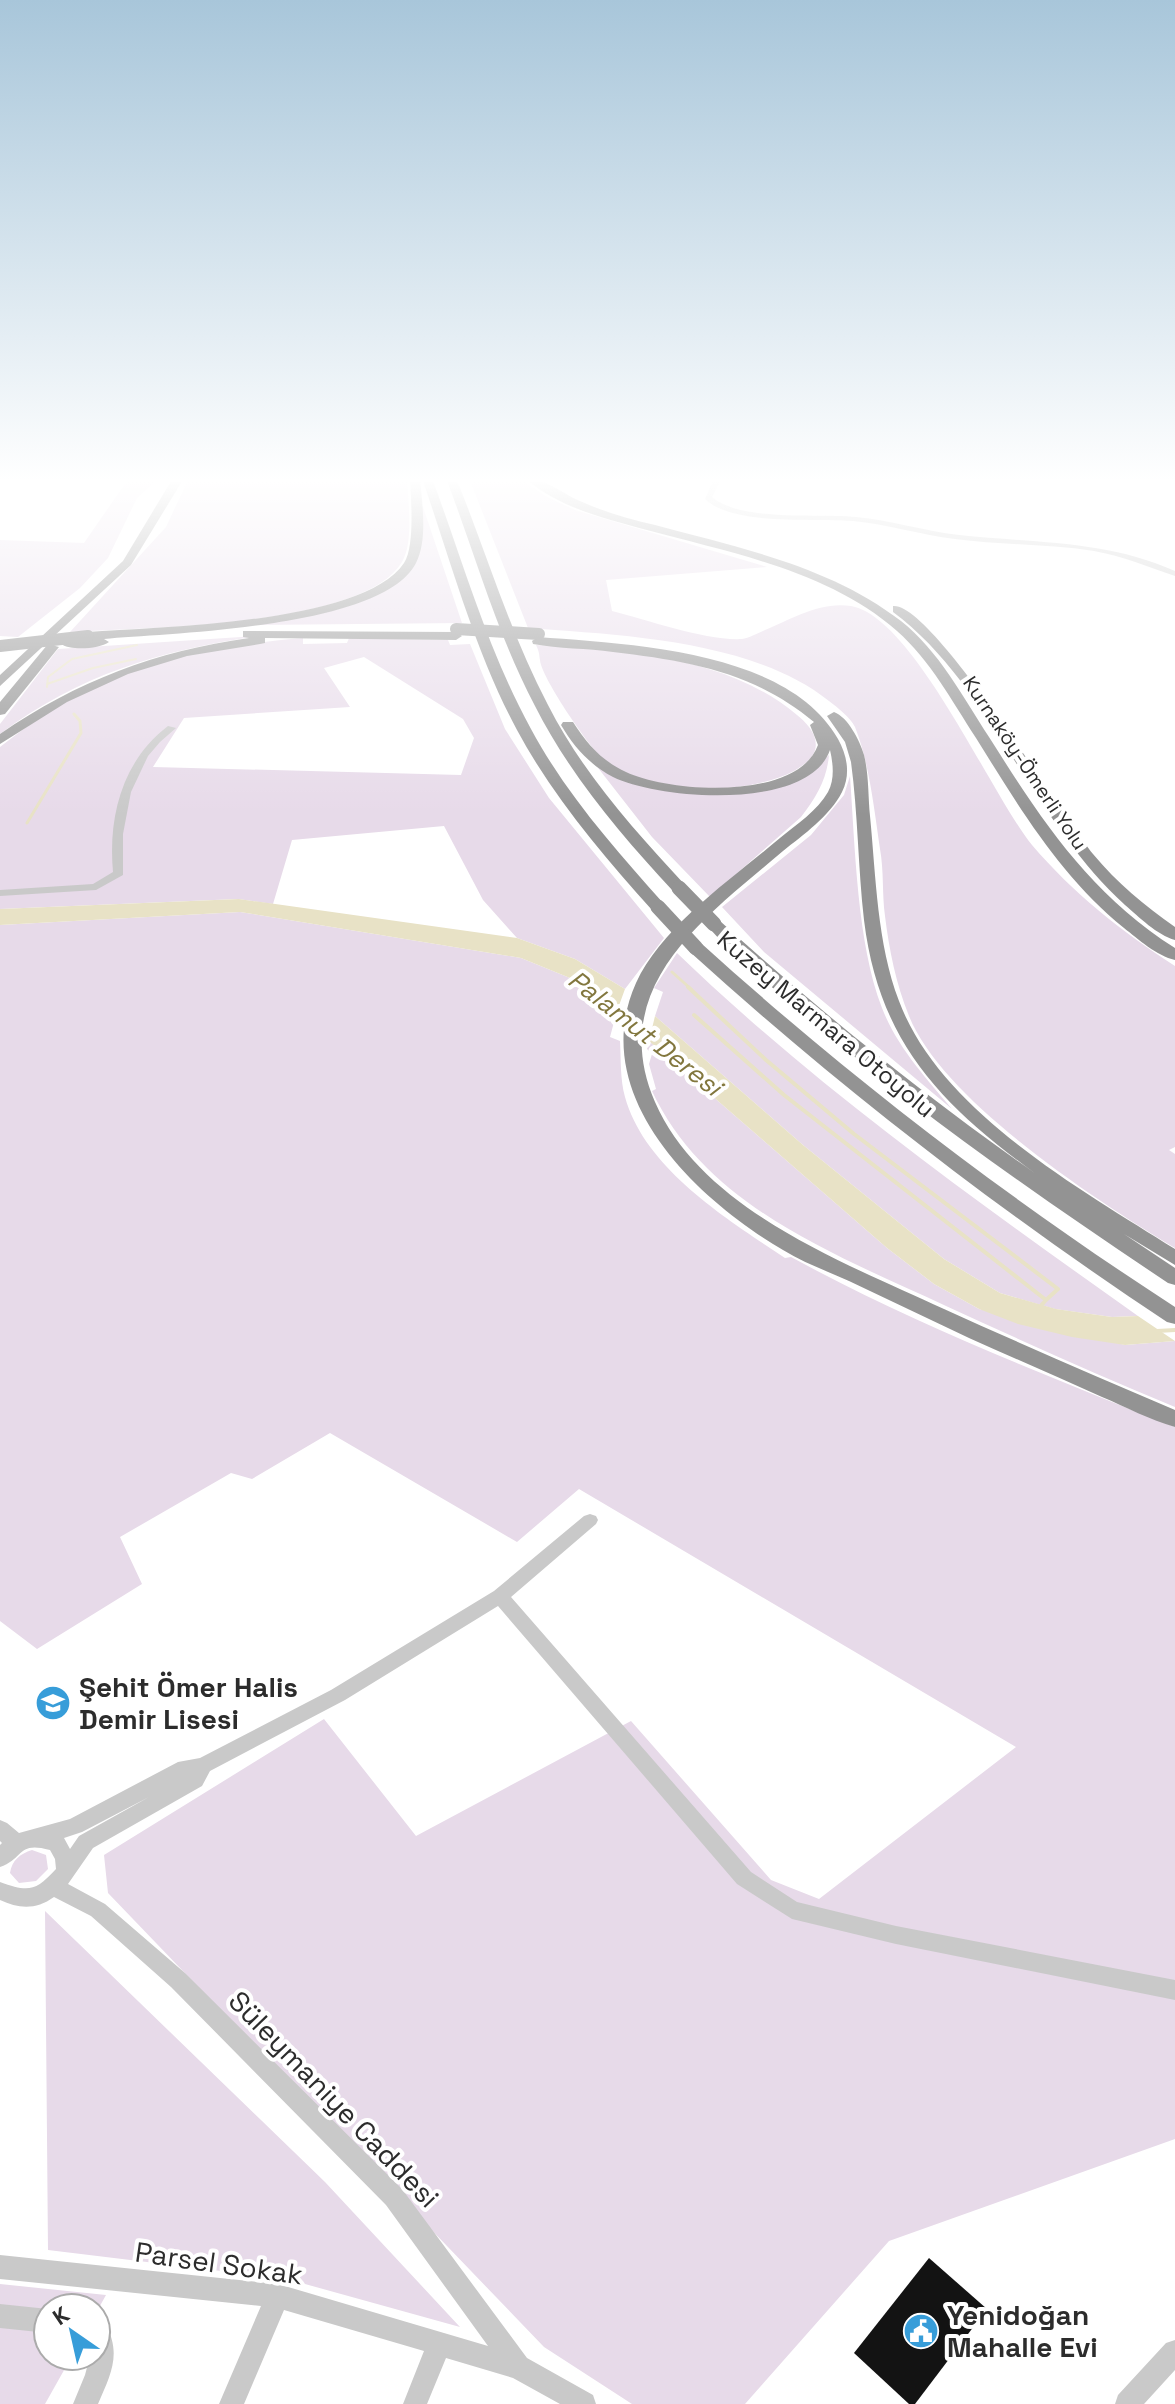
<svg xmlns="http://www.w3.org/2000/svg" width="1175" height="2404" font-family="'Space Grotesk',sans-serif">
	<style>
		.green { fill: #e7dae9; fill-rule: evenodd }
		.water { fill: #e8e2c6 }
		.lines { fill: none; stroke-linecap: round; stroke-linejoin: round }
		.stream-far2 { stroke: #e8e2c6; stroke-width: 2 }
		.stream-far1 { stroke: #e8e2c6; stroke-width: 3 }
		.stream { stroke: #e8e2c6; stroke-width: 4 }
		.building { fill: #131313 }
		.minor { fill: #c9c9c9; fill-rule: evenodd }
		.highway { fill: #939393; fill-rule: evenodd }
		.highway-bridge-far1 { stroke: #939393; stroke-width: 12 }
		.highway-bridge { stroke: #939393; stroke-width: 15 }
		.labels { text-anchor: middle; dominant-baseline: central; stroke-width: 8; stroke-linejoin: round; paint-order: stroke }
		.far-street-label { font-size: 20px; fill: #2c2c2c; stroke: #fff }
		.street-label { font-size: 24px; fill: #2c2c2c; stroke: #fff }
		.water-label { font-size: 26px; font-style: italic; fill: #82773e; stroke: #fff }
		.near-poi-label { font-size: 28px; font-weight: bold; fill: #2c2c2c; stroke: #fff; text-anchor: start }
		.near-street-label { font-size: 28px; fill: #2c2c2c; stroke: #fff }
	</style>
	<rect width="100%" height="100%" fill="#fff"/>
	<!-- green -->
	<path class="green" d="M129,478H160L137,498L108,558L80,588L18,637L0,636V540L84,543Z
		M189,478H407C408,503 414,541 402,562C363,628 142,627 70,632L166,527Z
		M469,478H519L547,497L575,510L767,567L606,580L612,611C648,620 706,641 742,639C749,638 758,633 765,630C791,619 821,601 851,606C914,617 991,795 1032,845C1073,893 1122,932 1175,966V1147L1169,1150L1175,1154V1248C1097,1201 943,1101 909,1016C896,984 889,949 885,916C882,894 884,871 880,849C874,808 869,762 855,727C850,717 838,708 829,701C753,640 621,635 528,628Z
		M420,507H423L462,623L243,625L293,619L396,582L412,568L418,553Z
		M257,636C159,651 80,674 0,734V724L58,649Z
		M303,638V644L347,643L349,638L448,640L450,645L470,644L505,729L549,798L664,938L625,989L575,959L517,938L483,900L444,826L292,840L273,904L238,899L0,909V747C26,727 53,707 82,692C148,658 230,644 303,638ZM364,657L463,719L474,738L461,775L153,767L184,718L350,707L324,668Z
		M536,645C623,650 727,656 797,715C807,723 819,736 815,750C812,760 802,766 794,771C744,797 644,796 601,757C588,745 541,677 540,660C539,656 540,653 536,645Z
		M829,755C827,779 816,798 801,817L710,897L652,837L595,764L663,790L721,795L807,775Z
		M850,776C855,846 857,944 882,1008C897,1047 926,1078 952,1109L764,952L722,907L811,835L844,795Z
		M240,912L521,958L570,978L617,1011L610,1037L620,1041C621,1059 620,1080 625,1097C645,1169 727,1219 785,1258L791,1257C914,1324 1045,1375 1175,1427V2139L889,2241L745,2404H632L544,2347L108,1893L104,1855L324,1719L416,1836L631,1721L771,1880L819,1899L1016,1747L579,1489L517,1542L330,1433L252,1479L231,1473L120,1537L142,1584L37,1649L0,1621V925Z
		M677,953C818,1089 979,1203 1138,1316L1112,1317L1055,1309L1000,1293L944,1259L803,1145L655,1016L663,992L654,988Z
		M649,1041L887,1248L934,1284L979,1309L1125,1345L1175,1341V1407C1098,1375 1022,1341 946,1306C837,1255 706,1207 652,1091L656,1089L649,1064L652,1054L647,1049Z
		M32,1850L46,1855L48,1869L36,1881L19,1883L10,1873C12,1860 20,1854 32,1850Z
		M45,1911L325,2182L460,2327L287,2279L48,2250Z
		M0,2284L106,2295L96,2313V2308H48V2356H72L45,2404H0Z"/>
	<!-- water -->
	<path class="water" d="M239,899L517,938L575,959L625,989L617,1011L570,978L521,958L240,912L0,925V909Z
		M655,1016L803,1145L944,1259L1000,1293L1056,1309L1112,1317L1138,1316L1175,1341L1125,1345L1072,1337L1018,1324L979,1309L934,1284L887,1248L649,1041Z"/>
	<g class="lines">
		<!-- stream-far2 -->
		<path class="stream-far2" d="M47,684L93,668L136,659
			M47,687L48,677L72,659L137,645"/>
		<!-- stream-far1 -->
		<path class="stream-far1" d="M27,823L81,733L80,721L74,714
			M672,972L691,989"/>
		<!-- stream -->
		<path class="stream" d="M688,987L766,1060L854,1134L1058,1289L1046,1300
			M694,1015L784,1095L1046,1300L1038,1309
			M639,1024L654,1036
			M1157,1331L1175,1330"/>
	</g>
	<!-- building -->
	<path class="building" d="M929,2258L987,2309L915,2404H909L854,2353Z"/>
	<g class="lines">
		<!-- minor -->
		<path class="minor" d="M714,478H722L712,497C741,522 818,513 856,517C890,520 924,531 959,535C1033,543 1106,540 1175,571V576C1148,567 1123,556 1094,551C1048,544 1001,545 955,539C921,535 887,524 853,521C815,518 733,526 705,499Z
			M168,726L176,728L160,742L148,756L131,792L123,834V875L96,890L0,896V890L93,884L113,872C108,817 122,761 168,726Z
			M590,1514L596,1516L598,1520L596,1524L511,1597L751,1872L797,1902L896,1926L1175,1980V2000L896,1944L792,1919L737,1884L498,1606L345,1700L210,1771L202,1786L93,1848L68,1884L105,1904L185,1973L402,2189L527,2358L593,2395L596,2404H560L513,2378L446,2358L427,2404H403L424,2351L284,2310L244,2404H219L261,2306L0,2279V2255L278,2284L488,2346L386,2205L171,1987L91,1916L54,1897C36,1910 19,1909 0,1900V1882C28,1892 35,1892 56,1869L55,1859L50,1850C17,1841 25,1858 0,1867V1845L2,1843L0,1841V1820L7,1823L19,1833L70,1819L178,1762L200,1758L331,1690L494,1591L584,1516ZM149,1797L79,1836L70,1849L64,1838L82,1832Z
			M0,2304L48,2309V2333L0,2328Z
			M96,2320L105,2323C122,2354 111,2374 98,2404H73L85,2375L90,2356H96Z
			M1175,2340V2370L1144,2404H1115L1118,2395L1166,2343Z"/>
		<!-- highway -->
		<path class="highway" d="M173,478H184L131,565L0,686V675L123,561Z
			M410,478H420C422,503 428,540 416,563C383,628 172,633 104,639L109,642C99,649 71,651 61,644L67,640L85,639L82,636L88,632C158,627 363,624 404,563C415,547 411,498 410,478Z
			M422,478H432C463,562 488,651 531,729C566,794 615,849 664,904V910H652C602,854 553,797 517,730C475,652 451,562 422,478Z
			M446,478H456C487,554 510,633 548,705C582,772 634,830 685,885V891H673C621,835 570,775 535,706C497,634 475,554 446,478Z
			M525,478C545,478 561,493 580,501C604,512 629,519 655,525C740,548 830,566 901,621C939,651 963,697 989,737C1042,821 1089,893 1175,948V960C1157,956 1138,939 1124,928C1060,876 1019,807 976,738C952,701 930,660 897,631C829,571 732,553 647,530C606,519 557,507 525,478Z
			M893,606C932,602 1062,816 1093,854C1117,883 1145,906 1175,927V940C1157,935 1139,917 1125,905C1032,821 989,683 893,612Z
			M243,631L456,632L462,636L456,640L265,638V643L260,644L187,656L128,674L67,702L0,744V734C77,681 156,651 249,638L243,637Z
			M538,637C629,644 788,650 838,739C847,755 851,774 842,792C830,816 803,835 783,851C706,917 605,986 655,1102C702,1210 845,1263 944,1309C1021,1344 1098,1377 1175,1410V1427C1150,1420 1126,1407 1102,1397C1058,1377 1014,1358 969,1338C929,1319 889,1300 849,1281C827,1271 804,1263 783,1250C696,1199 586,1095 636,983C662,926 733,878 780,838C796,825 818,810 828,792C835,779 833,763 830,750C809,811 660,800 613,777C590,765 574,747 561,725L563,722H573C587,744 602,761 626,772C670,793 798,801 818,745L810,725L814,722C754,672 689,661 613,652C587,648 559,649 533,644L532,641Z
			M48,644L59,647L5,714L0,715V702Z
			M834,712C848,717 860,741 864,755C869,775 868,796 870,816C876,877 877,943 899,1001C940,1111 1080,1189 1175,1249V1265L1124,1234L1175,1268V1285L1168,1283C1041,1198 915,1111 800,1011C769,984 732,956 706,924L714,919L720,921C820,1012 925,1096 1036,1174C940,1104 879,1042 864,920C858,867 858,814 851,762L845,742L827,716Z
			M696,943L702,944C850,1078 1007,1198 1175,1307V1324L1167,1322C998,1210 840,1088 690,952L688,948L690,944Z"/>
		<!-- highway-bridge-far1 -->
		<path class="highway-bridge-far1" d="M456,629L539,634
			M0,646L88,636"/>
		<!-- highway-bridge -->
		<path class="highway-bridge" d="M679,888L714,924
			M658,907L696,948"/>
	</g>
	<!-- sky -->
	<linearGradient id="sky" x2="0" y2="1"><stop stop-color="#a8c6da"/><stop offset="0.59" stop-color="#fff"/><stop offset="1" stop-color="#fff" stop-opacity="0"/></linearGradient>
	<rect width="1175" height="815" fill="url(#sky)"/>
	<!-- icons -->
	<defs>
		<symbol id="school-disc" viewBox="-11 -11 22 22"><circle r="9.5" fill="#379dd9" stroke="#fff"/><path d="M0-5L7-2L0 1L-7-2ZM-4 1L0 2.5L4 1V4Q0 6-4 4Z" fill="#fff"/></symbol>
		<symbol id="civic-disc" viewBox="-11 -11 22 22"><circle r="9.5" fill="#379dd9" stroke="#fff"/><path d="M-.6-6.5H3V-4.5H.6V-3L4-1V1h2V6H-6V1h2V-1L-.6-3ZM-1.2 2.5V6h2.4V2.5Z" fill="#fff"/></symbol>
	</defs>
	<g fill-rule="evenodd">
		<use href="#school-disc" x="33" y="1683" width="40" height="40"/>
		<use href="#civic-disc" x="901" y="2311" width="40" height="40"/>
	</g>
	<g class="labels">
		<!-- far-street labels -->
		<g class="far-street-label">
			<text transform="translate(1025 763) rotate(56)">Kurnaköy-Ömerli Yolu</text>
		</g>
		<!-- street labels -->
		<g class="street-label">
			<text transform="translate(826 1024) rotate(40)">Kuzey Marmara Otoyolu</text>
		</g>
		<!-- water labels -->
		<g class="water-label">
			<text transform="translate(645 1033) rotate(38)">Palamut Deresi</text>
		</g>
		<!-- near-poi labels -->
		<g class="near-poi-label">
			<text x="79" y="1687">Şehit Ömer Halis<tspan x="79" dy="32">Demir Lisesi</tspan></text>
			<text x="947" y="2315">Yenidoğan<tspan x="947" dy="32">Mahalle Evi</tspan></text>
		</g>
		<!-- near-street labels -->
		<g class="near-street-label">
			<text transform="translate(334 2099) rotate(46)">Süleymaniye Caddesi</text>
			<text transform="translate(219 2263) rotate(8)">Parsel Sokak</text>
		</g>
	</g>
	<!-- north arrow -->
	<g transform="translate(72 2332) rotate(326)"><circle r="38" fill="#ffffff" stroke="#ababab" stroke-width="2"/>
	<path d="M0-6L14 30L0 20L-14 30Z" fill="#379dd9"/>
	<text y="-12" font-size="22" font-weight="bold" text-anchor="middle" fill="#2c2c2c">K</text>
	</g>
</svg>
